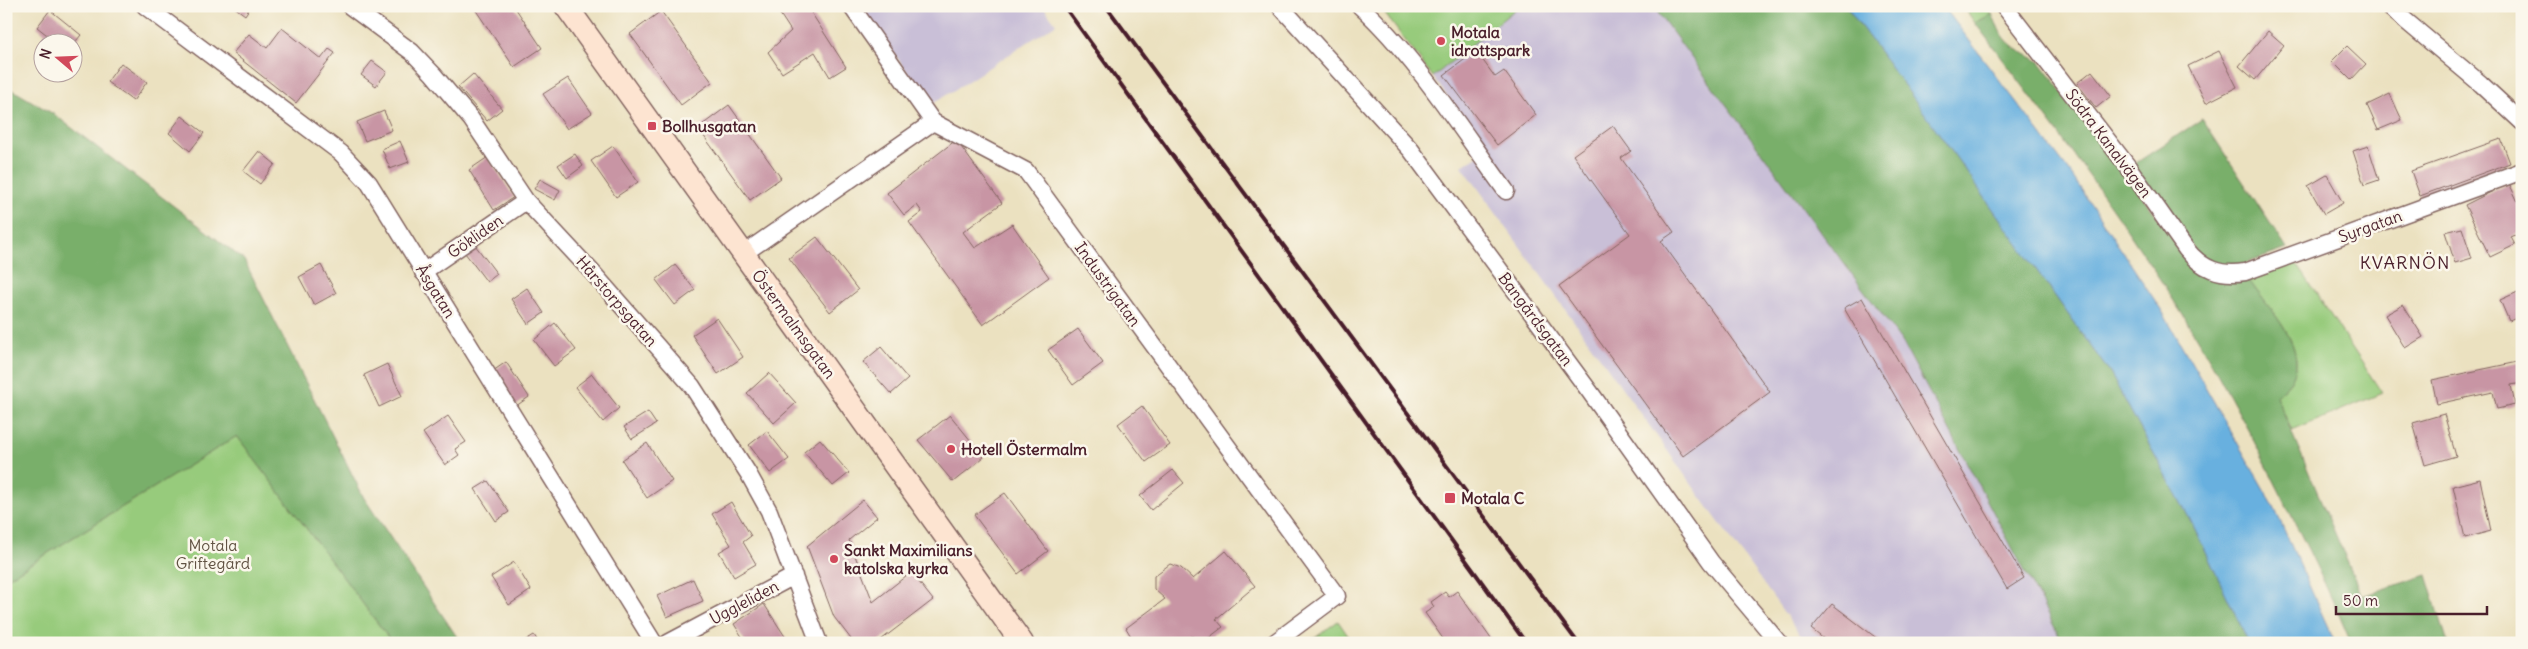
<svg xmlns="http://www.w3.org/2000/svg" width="2528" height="649" font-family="Delius,sans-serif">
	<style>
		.industrial { fill: #c9bfd7 }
		.green { fill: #97cb7b; stroke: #707553 }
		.forest { fill: #79af6b; stroke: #62674b }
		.water { fill: #67b0df; stroke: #586885 }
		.building { fill: #c895a4 }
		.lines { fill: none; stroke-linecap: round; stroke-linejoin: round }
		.street-casing { stroke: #82635f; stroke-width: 19 }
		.secondary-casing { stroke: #82635f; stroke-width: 25 }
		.street { stroke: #fff; stroke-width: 16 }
		.secondary { stroke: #fde4d1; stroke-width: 22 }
		.rail { stroke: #4a1f2b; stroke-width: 4 }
		.poi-dot { fill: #d1495b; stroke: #fbf7ec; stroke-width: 2 }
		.labels { text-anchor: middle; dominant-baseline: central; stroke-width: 5; stroke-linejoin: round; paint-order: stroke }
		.poi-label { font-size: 16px; font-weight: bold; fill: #4a1f2b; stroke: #fbf7ec; text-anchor: start }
		.street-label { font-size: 16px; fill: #4a1f2b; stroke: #fbf7ec }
		.park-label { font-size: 16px; fill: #615343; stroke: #fbf7ec }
		.neighbourhood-label { font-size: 18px; letter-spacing: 1px; fill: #4a1f2b; stroke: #fbf7ec }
	</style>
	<rect width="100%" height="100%" fill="#fbf7ec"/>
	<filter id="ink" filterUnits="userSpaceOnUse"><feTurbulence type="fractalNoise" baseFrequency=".02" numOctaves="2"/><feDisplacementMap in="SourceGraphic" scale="10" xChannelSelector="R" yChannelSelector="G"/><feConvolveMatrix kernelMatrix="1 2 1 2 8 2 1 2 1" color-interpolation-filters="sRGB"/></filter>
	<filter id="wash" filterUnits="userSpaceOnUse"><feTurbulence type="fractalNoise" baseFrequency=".0096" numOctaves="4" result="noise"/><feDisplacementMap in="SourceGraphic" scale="20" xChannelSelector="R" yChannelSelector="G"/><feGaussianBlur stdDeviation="1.12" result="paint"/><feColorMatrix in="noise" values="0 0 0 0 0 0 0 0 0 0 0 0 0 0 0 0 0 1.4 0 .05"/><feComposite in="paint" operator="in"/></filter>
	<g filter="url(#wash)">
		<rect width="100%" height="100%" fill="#ebe1c0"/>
		<!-- industrial -->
		<path class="industrial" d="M860,6H1043L1056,24L931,105Z
			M1519,6H1653L1903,343L2063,643H1806L1462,166L1486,150L1433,77Z"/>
		<!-- green -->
		<path class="green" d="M1379,6H1519L1433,77Z
			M1963,6H1987L1992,14L1975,23Z
			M2293,258L2382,393L2292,431L2276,396C2280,392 2286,387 2290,382C2313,348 2264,305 2247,277Z
			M237,436L388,637L390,643H6V579Z
			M1338,621L1353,643H1308Z"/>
		<!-- forest -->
		<path class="forest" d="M1653,6H1846L1928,118L2110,373L2193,525L2249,643H2063L1903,343Z
			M1992,14C2005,44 2011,47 2040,62L2198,270C2219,281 2225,281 2247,277C2264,305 2313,348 2290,382C2286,387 2280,392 2276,396L2362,596L2427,575L2448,643H2351C2335,604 2317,567 2298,529C2258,447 2215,364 2165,287C2106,196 2041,109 1975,23Z
			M6,86L55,115L244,260L364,498L461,643H390L388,637L237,436L6,579Z
			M2202,119L2287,249L2227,270L2202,260L2133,165Z"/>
		<!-- water -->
		<path class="water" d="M1846,6H1943L2069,171L2162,311L2273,505L2335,643H2249L2193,525L2110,373L1928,118Z"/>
		<g id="blocks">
			<!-- building -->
			<path class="building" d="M233,6H251L245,15Z
				M371,6H389L382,15Z
				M473,6H514L542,48L514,67Z
				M785,6H807L846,67L830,77L815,52L782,73L768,52L791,31L778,11Z
				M50,10L81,35L72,46V42H56L37,27Z
				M661,11L712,82L681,105L630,34Z
				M282,28L321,59L329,49L335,53L296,103L233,53L249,34L267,48Z
				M2268,31L2284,45L2255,80L2239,66Z
				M2347,46L2366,64L2351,80L2332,61Z
				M1476,51L1495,77L1504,71L1536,115L1497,145L1444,75Z
				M2219,51L2237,87L2206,103L2188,66Z
				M372,61L387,72L376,86L361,75Z
				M121,63L147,82L133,101L107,82Z
				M2092,71L2111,96L2096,108L2077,83Z
				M473,74L502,109L487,121L458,87Z
				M568,78L592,113L567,129L543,94Z
				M2390,94L2402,120L2378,130L2367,105Z
				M729,105L781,178L750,200L698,128Z
				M384,111L392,130L365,141L357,122Z
				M182,116L204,133L190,151L169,133Z
				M1613,126L1631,151L1621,158L1674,232L1661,241L1770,392L1683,456L1559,286L1630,234L1573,155Z
				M2501,139L2510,163L2420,196L2411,171Z
				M956,140L1002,203L963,232L975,248L1012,224L1049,277L983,325L909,222L922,212L917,205L904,215L887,193Z
				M400,141L409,162L390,169L382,149Z
				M613,146L638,182L616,197L591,161Z
				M2368,146L2379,180L2364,185L2353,151Z
				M259,151L275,164L260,184L243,171Z
				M575,154L583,166L567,178L558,165Z
				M488,157L514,197L494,210L469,170Z
				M2327,175L2343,203L2324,214L2308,186Z
				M540,179L560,190L555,200L534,189Z
				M2509,183L2518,202L2522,200V232L2511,237L2515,245L2490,257L2465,205Z
				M2462,228L2472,258L2455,263L2445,232Z
				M817,237L858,290L830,312L789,258Z
				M472,241L497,274L487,282L462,249Z
				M321,265L336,293L314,305L299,277Z
				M675,265L695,290L675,305L656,280Z
				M527,288L544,313L528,324L511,299Z
				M2520,291L2522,316L2509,321L2500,300Z
				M1862,298L2024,578L2007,589L1844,308Z
				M2403,305L2423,337L2405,348L2385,315Z
				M717,318L743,357L718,374L692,335Z
				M555,323L576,350L554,366L534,340Z
				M1078,329L1103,363L1073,385L1048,350Z
				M881,347L908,379L891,394L863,362Z
				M2522,361V383L2511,385L2515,405L2497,409L2493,392L2437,404L2432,380Z
				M506,362L529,397L516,406L493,371Z
				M387,364L402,396L379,407L364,375Z
				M769,373L796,403L774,423L747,393Z
				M592,374L619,408L603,422L575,387Z
				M1142,406L1170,445L1146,462L1118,424Z
				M648,412L656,424L632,439L624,427Z
				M2444,414L2456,456L2425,465L2413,423Z
				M950,415L984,457L953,482L918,440Z
				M448,416L466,442L455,449L459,455L445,465L423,433Z
				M767,431L789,459L770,473L749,445Z
				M820,439L849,473L833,486L804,452Z
				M647,443L672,481L647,498L622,460Z
				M1173,470L1184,483L1151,510L1140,496Z
				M2480,479L2491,531L2465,538L2453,486Z
				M488,481L509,512L496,521L475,489Z
				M1005,493L1048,551L1018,574L974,515Z
				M863,500L877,517L849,540L873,602L911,572L933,600L877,643H854L834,617L807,546Z
				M731,502L751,536L743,542L756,564L734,577L719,552L731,545L712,514Z
				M1226,551L1255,586L1216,619L1223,627L1202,643H1199L1192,636L1183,643H1135L1126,628L1165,599L1154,589V576L1170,564L1181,568L1193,579Z
				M514,562L531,590L509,605L491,577Z
				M693,579L703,601L667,617L657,596Z
				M1457,591L1494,643H1446L1425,613L1434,607L1431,602L1445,592L1449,597Z
				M764,604L786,638L779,643H746L734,624Z
				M1832,604L1883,643H1829L1811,629Z
				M534,635L539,643H521Z"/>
		</g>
	</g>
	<g filter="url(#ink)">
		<use href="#blocks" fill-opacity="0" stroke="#82635f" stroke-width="1"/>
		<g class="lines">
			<defs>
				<path id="street" d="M145,6L341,153L369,183L654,643
					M350,6L412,52L433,74L471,119L526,201L593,273L692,386L748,473L769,511L819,643
					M851,6L933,122L1026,171L1337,596L1274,643
					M1280,6L1411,150L1590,392L1711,562L1779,643
					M1360,6C1415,56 1462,131 1506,191
					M2004,6L2129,168L2186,249C2202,269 2220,276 2245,272L2522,171
					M2388,6L2481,84L2522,122
					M743,254L933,122
					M423,272L526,201
					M668,643L794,576"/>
				<path id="secondary" d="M566,6L1022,643"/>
			</defs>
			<!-- street casing -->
			<use href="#street" class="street-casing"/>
			<!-- secondary casing -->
			<use href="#secondary" class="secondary-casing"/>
			<!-- street -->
			<use href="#street" class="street"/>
			<!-- secondary -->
			<use href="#secondary" class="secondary"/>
			<!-- rail -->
			<path class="rail" d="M1064,6L1526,643
				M1106,6L1578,643"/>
		</g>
	</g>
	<!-- markers -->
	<g class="poi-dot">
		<circle cx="1441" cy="41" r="5"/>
		<rect x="647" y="121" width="10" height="10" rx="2.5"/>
		<circle cx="951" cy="449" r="5"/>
		<rect x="1444" y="492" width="12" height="12" rx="2.5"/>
		<circle cx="834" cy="559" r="5"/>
	</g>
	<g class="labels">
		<!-- poi labels -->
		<g class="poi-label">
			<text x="1451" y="32">Motala<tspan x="1451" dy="18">idrottspark</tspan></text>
			<text x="662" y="126">Bollhusgatan</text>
			<text x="961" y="449">Hotell Östermalm</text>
			<text x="1461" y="498">Motala C</text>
			<text x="844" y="550">Sankt Maximilians<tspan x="844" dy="18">katolska kyrka</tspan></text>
		</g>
		<!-- street labels -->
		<g class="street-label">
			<text transform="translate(2109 143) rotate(53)">Södra Kanalvägen</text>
			<text transform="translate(2370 226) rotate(-20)">Syrgatan</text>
			<text transform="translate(475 236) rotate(-35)">Gökliden</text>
			<text transform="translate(1108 284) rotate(54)">Industrigatan</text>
			<text transform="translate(436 291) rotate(58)">Åsgatan</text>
			<text transform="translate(617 301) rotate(49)">Hårstorpsgatan</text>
			<text transform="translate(1536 319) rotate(53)">Bangårdsgatan</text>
			<text transform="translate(794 324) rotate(54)">Östermalmsgatan</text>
			<text transform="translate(744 602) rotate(-28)">Uggleliden</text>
		</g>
		<!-- park labels -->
		<g class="park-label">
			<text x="213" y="545">Motala<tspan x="213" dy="18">Griftegård</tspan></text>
		</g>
		<!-- neighbourhood labels -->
		<g class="neighbourhood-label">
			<text x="2405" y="262">KVARNÖN</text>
		</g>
	</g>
	<!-- margin -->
	<rect width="2528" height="649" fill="none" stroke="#fbf7ec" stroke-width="25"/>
	<!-- north arrow -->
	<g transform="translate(58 58) rotate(289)"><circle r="24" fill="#fbf7ec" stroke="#b4a19f"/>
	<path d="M0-4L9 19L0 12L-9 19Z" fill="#d1495b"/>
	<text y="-8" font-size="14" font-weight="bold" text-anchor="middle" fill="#4a1f2b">N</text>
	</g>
	<!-- scale -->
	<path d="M2336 606v8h151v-8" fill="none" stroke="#4a1f2b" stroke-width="2.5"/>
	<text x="2343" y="606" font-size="15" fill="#4a1f2b" stroke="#fbf7ec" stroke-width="4" paint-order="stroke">50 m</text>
</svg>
